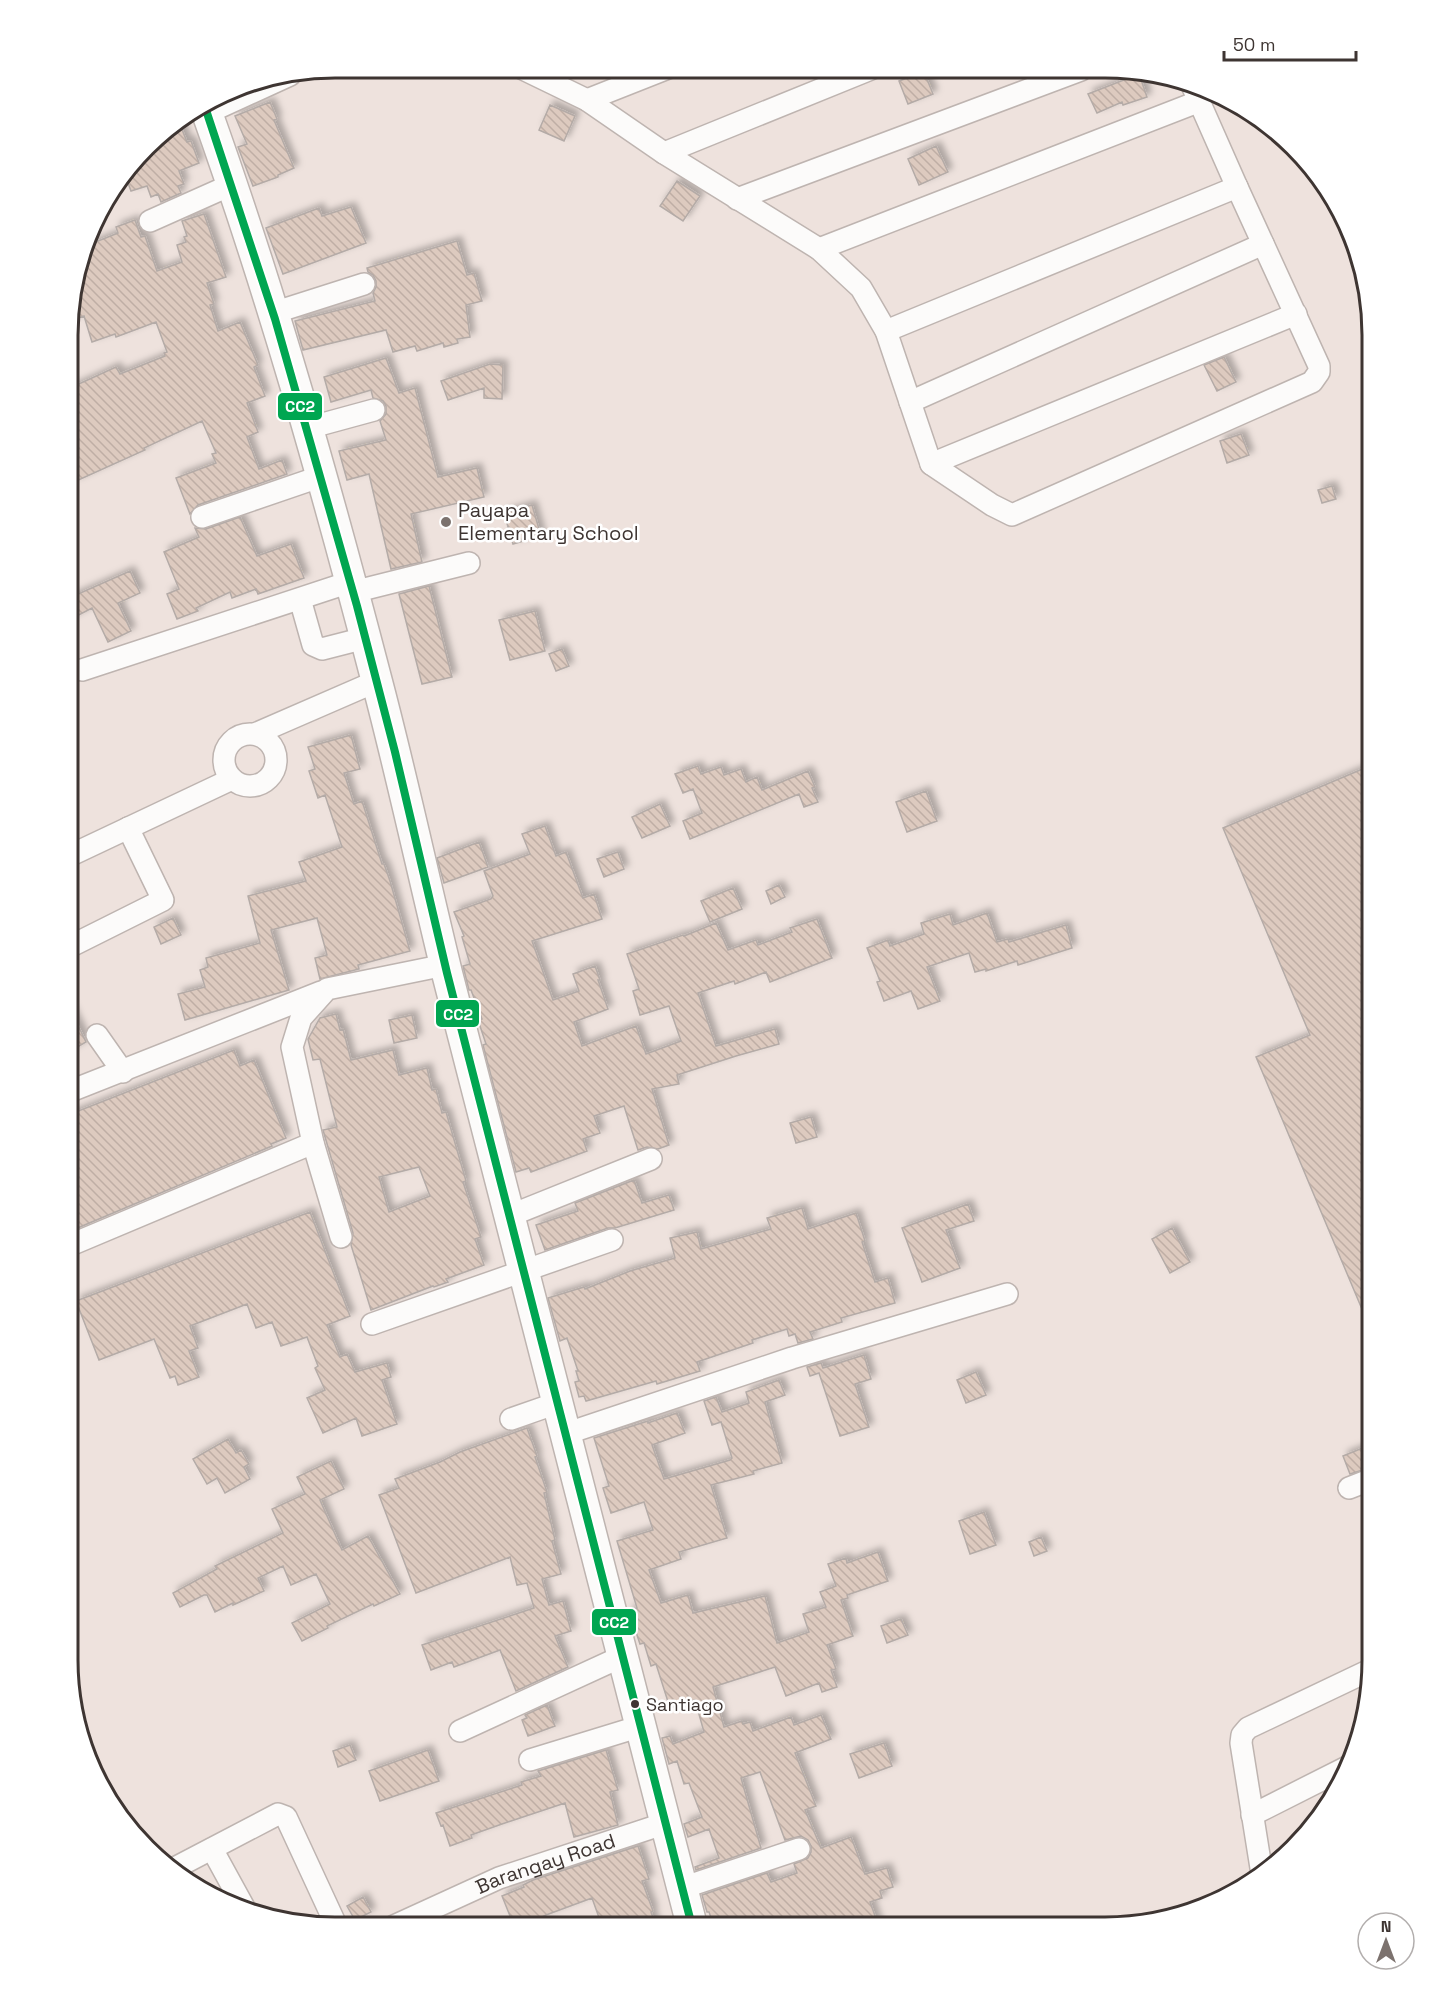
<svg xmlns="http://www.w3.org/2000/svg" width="1440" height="1995" font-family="'Space Grotesk',sans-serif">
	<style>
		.building { fill: url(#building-back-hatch); stroke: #b4aba7; stroke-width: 1.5; fill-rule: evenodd; filter: url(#shadow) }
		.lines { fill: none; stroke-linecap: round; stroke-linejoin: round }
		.minor-casing { stroke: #beb4b0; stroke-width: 24 }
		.highway-casing { stroke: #beb4b0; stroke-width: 33 }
		.minor { stroke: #fcfbfa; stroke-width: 21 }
		.highway { stroke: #fcfbfa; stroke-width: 30 }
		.bus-1-casing { stroke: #fff; stroke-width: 12 }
		.bus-1 { stroke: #00a651; stroke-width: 8 }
		.poi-dot { fill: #7c726e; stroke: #fff; stroke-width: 2 }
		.bus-dot { fill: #3e3532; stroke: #fff; stroke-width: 2 }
		.labels { text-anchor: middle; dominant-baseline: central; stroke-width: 5; stroke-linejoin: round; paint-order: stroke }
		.bus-label { font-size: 18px; fill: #3e3532; stroke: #fff; text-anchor: start }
		.poi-label { font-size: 20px; fill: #3e3532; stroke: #fff; text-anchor: start }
		.street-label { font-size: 20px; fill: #3e3532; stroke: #fff }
		.rim { fill: none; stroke: #3e3532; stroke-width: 3 }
		.line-badge { stroke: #fff; stroke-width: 2 }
		.badge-label { font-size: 16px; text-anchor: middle; font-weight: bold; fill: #fff }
	</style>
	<defs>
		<pattern id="building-back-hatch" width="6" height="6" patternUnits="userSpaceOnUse" patternTransform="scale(1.5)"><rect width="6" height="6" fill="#ddcabf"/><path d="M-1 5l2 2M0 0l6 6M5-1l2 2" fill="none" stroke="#bfaea5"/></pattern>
		<filter id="shadow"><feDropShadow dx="4.5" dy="-4.5" stdDeviation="3" flood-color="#0004"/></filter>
	</defs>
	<rect width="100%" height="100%" fill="#eee2dd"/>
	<!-- building -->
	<path class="building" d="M924,72L933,94L908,104L899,81Z
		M1139,74L1147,97L1123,105L1122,102L1097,113L1088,94Z
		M270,102L277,119L274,120L294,168L278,175V177L253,186L238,147L247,144L235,116Z
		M550,105L575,116L564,141L539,130Z
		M179,122L187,142L191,141L199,163L179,171L184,184L178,186L181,193L161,202L158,194L151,197L147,186L131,191L125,175L159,134Z
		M936,146L948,172L919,185L908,159Z
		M677,181L700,196L683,221L660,206Z
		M351,207L366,243L283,274L266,228L319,208L322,216Z
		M204,214L226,277L207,283L214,304L210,305L218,331L240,322L258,365L254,367L265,396L247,403L258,432L247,437L259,469L282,460L287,474L198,505L190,514L176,478L216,463L212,454L216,453L202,421L144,448L145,450L74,482L70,472V388L116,367L120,374L165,356L164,353L167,352L156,322L116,337L115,334L92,342L84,316L70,321V300L88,245L118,233L116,227L135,220L141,237L145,236L157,271L182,262L177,245L186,242L184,237L187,236L182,221Z
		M457,241L467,275L474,273L482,301L466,305L470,337L457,339L458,343L444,347L443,343L417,351L415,346L393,352L386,330L303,350L295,321L375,301L373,293L376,287V281L373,275L368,272L367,268Z
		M1224,357L1236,382L1217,391L1204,365Z
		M386,358L399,393L415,388L438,477L477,468L484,497L411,514L422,562L391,569L369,474L347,480L339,451L386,440L380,421L386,414V406L383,401L373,398L371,390L331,402L324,377Z
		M490,364L503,365L502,399L484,398V388L448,400L441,381Z
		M1241,434L1249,455L1227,463L1220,441Z
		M1332,486L1336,499L1322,503L1318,490Z
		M532,505L541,536L513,544L504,513Z
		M240,517L257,556L291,544L304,578L258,594L256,589L232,598L230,592L196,608L198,611L177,619L167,594L179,589L164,552L199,537L195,528L206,529Z
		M130,571L140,593L118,603L131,631L108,642L92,608L69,620V598Z
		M429,586L452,677L422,684L399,594Z
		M535,611L545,651L510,660L499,620Z
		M562,649L569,666L556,671L549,654Z
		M351,735L360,769L344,773L354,804L362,801L382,864H384L390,881L410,951L358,965L359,969L320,979L315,958L327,955L317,918L271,930L289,990L185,1020L178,994L205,987L200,970L208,967L206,958L260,943L248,896L306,881L299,862L342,847L325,795L318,798L309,771L315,769L308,747Z
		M1372,765V1333L1256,1057L1310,1035L1223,828Z
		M698,766L701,774L721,767L724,775L741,769L746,782L757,777L762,790L808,771L815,787L812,788L818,802L804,807L799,794L690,839L683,821L702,813L693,789L683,793L675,774Z
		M926,791L937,821L907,832L896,802Z
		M660,804L670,826L642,838L632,817Z
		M545,826L556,856L566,852L583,898L594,894L602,919L532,941L553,1000L579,991L573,974L595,966L600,980H598L608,1009L574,1022L582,1046L636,1026L646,1054L681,1041L669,1006L640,1015L633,991L639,989L627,954L683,935L684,936L716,923L728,950L756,940L758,945L792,932L790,928L817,919L832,958L770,982L766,972L735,984L734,981L698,993L716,1046L775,1029L779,1044L736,1056L677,1075L679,1084L652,1089L669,1145L658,1149L647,1147L638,1150L624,1106L594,1116L600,1133L583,1139L587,1151L531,1172L529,1168L516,1172L483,1045L486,1044L478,1020L482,1019L471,990H469L463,966L470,964L462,937L464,936L454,912L491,899L493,896L484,871L530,854L522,834Z
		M479,842L488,867L444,883L437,858Z
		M618,852L624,869L604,877L597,859Z
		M779,885L785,897L771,904L766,891Z
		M733,888L742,909L710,922L701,901Z
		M987,913L997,942L1008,939L1009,942L1066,925L1072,948L1018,965L1017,961L986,971V969L975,972L969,953L927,967L940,1001L918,1009L911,991L884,1001L877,982L880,981L867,948L888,940L890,946L924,934L921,923L950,914L953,925Z
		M173,918L181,935L161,944L154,927Z
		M69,1007L86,1042L69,1052Z
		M336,1014L340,1030L343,1029L351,1060L393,1050L399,1075L427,1068L432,1090L436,1089L442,1113L446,1112L466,1181L463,1182L481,1237L475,1239L484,1265L446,1279L448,1282L434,1287L433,1286L371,1310L351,1245L353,1233L323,1130L337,1127L320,1059L313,1060L308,1039L320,1018ZM419,1167L430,1196L389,1212L379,1177Z
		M412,1015L417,1038L394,1043L389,1020Z
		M234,1050L240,1066L254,1060L286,1138L271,1144L272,1146L68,1232V1115Z
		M811,1117L817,1137L796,1143L790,1123Z
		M634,1180L642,1203L669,1195L674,1210L615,1228H608L545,1250L536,1225L578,1211L575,1203Z
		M968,1204L974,1221L946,1230L960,1268L922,1282L902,1228Z
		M802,1208L808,1229L856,1213L865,1241L862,1242L875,1282L888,1278L895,1303L841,1318L842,1322L810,1332L813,1339L798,1343L795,1334L789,1336L787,1329L752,1340L753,1343L697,1362L700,1371L657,1384L656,1381L586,1401L584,1396L579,1397L575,1382L579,1381L576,1371H578L567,1338L560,1341L548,1298L584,1287L585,1289L630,1271L675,1258L670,1238L697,1232L701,1249L771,1229L767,1218Z
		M310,1212L350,1316L327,1325L340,1357L347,1354L355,1372L387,1363L391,1377L382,1380L397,1424L362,1436L356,1418L323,1433L307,1398L325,1390L315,1368L318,1366L307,1337L281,1346L272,1322L256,1328L247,1304L190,1326L198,1348L189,1351L199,1377L178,1385L175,1376L170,1378L154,1339L99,1360L76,1301Z
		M1172,1228L1190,1262L1170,1273L1152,1239Z
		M864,1355L871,1379L855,1384L869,1427L840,1436L819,1373L810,1376L807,1367L821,1363L823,1368Z
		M976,1372L986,1395L966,1403L957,1380Z
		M779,1380L785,1395L765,1402L782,1463L753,1471L754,1474L711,1485L727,1538L679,1552L681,1559L649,1570L661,1603L688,1595L693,1613L765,1596L777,1643L809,1632L803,1614L826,1607L820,1592L836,1586L828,1564L846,1558L847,1563L878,1552L888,1581L847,1595L848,1598L841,1600L853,1636L827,1645L836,1669L831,1670L837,1687L822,1692L819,1683L786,1696L775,1667L713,1687L724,1727L742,1721L743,1724L750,1722L753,1731L791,1717L794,1725L821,1715L831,1739L795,1753L816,1806L805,1810L821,1848L851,1837L865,1874L887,1868L893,1887L880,1891L882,1898L870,1902L879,1927H756L754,1920L733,1926H714L709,1912H707L702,1895L767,1873L771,1882L797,1873L794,1864L808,1858L811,1852V1846L808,1840L801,1836L785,1840L760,1772L741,1778L761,1848L696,1870L695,1867L719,1858L709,1829L688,1837L684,1824L702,1817L689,1783L684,1784L677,1761L669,1764L662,1738L670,1736L673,1744L704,1732L695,1700L670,1708L656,1664L651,1666L644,1643L640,1644L629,1611L637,1608L617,1541L653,1530L644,1502L611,1513L603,1488L609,1486L594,1438L648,1421V1423L677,1413L685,1433L652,1445L664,1479L730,1460L732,1458L721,1422L712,1425L704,1401L716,1397L722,1412L749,1403L746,1392Z
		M527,1428L537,1456L535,1457L547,1492L544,1493L555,1540L552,1541L561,1574L542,1579L549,1605L563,1601L571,1631L555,1636L568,1667L516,1691L500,1650L454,1667L452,1662L431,1670L422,1645L534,1608L527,1583L517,1585L510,1557L416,1593L379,1495L399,1488L395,1479L440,1462L460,1452Z
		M228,1439L236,1453L241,1450L249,1464L244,1467L250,1479L225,1493L217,1478L207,1484L193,1459Z
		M1365,1447L1366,1450L1372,1448V1467L1350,1474L1343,1456Z
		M331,1461L344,1489L320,1500L342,1550L368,1536L400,1594L374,1606L373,1604L327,1626L328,1628L302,1641L292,1623L330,1604L316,1574L291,1585L283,1566L258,1578L264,1591L233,1605V1603L215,1612L207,1595H204L180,1607L173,1593L217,1569L215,1566L283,1533L272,1509L305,1494L297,1477Z
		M984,1512L996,1545L970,1554L959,1521Z
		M1041,1537L1047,1551L1034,1556L1029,1542Z
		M901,1619L908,1635L887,1643L881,1626Z
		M547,1705L555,1726L528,1736L522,1720L527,1718L525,1715Z
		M884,1743L892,1766L859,1778L850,1754Z
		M350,1745L356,1760L338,1767L333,1751Z
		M428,1750L439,1781L380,1801L369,1771Z
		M606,1750L618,1790L610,1792L618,1825L574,1837L565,1803L502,1824L471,1835L472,1838L450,1846L443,1825L441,1826L436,1813L522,1785L521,1782L541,1776L538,1771Z
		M638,1846L649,1879L642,1881L653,1911L651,1912L656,1926H602L592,1898L546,1915L523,1926H514L502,1896L524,1887L523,1885L533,1880Z
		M363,1897L371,1912L355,1920L347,1906Z"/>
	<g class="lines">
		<defs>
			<g id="minor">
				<path d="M521,68L587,100L664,153L819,249L861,288L886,331L931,464L992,505L1012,515L1312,382L1319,372V366L1237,187L1191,83"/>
				<path d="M587,100L668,68"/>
				<path d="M207,113L290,75"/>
				<path d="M664,153L871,69"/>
				<path d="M737,199L1081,70"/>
				<path d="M150,221L233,184"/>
				<path d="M819,249L1200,101"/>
				<path d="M273,313L364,284"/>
				<path d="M886,331L1237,187"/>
				<path d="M910,402L1263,244"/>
				<path d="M308,428L374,410"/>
				<path d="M931,464L1296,314"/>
				<path d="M202,517L322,476"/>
				<path d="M353,592L469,563"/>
				<path d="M300,599L313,645L322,649L365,638"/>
				<path d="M82,670L350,582"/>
				<path d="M255,734L377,681"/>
				<circle cx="250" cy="760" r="26"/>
				<path d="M69,856L232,779"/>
				<path d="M69,947L163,900L128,828"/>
				<path d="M97,1035L123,1072"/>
				<path d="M68,1092L321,992"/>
				<path d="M509,1216L651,1159"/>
				<path d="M341,1237L313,1143L292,1047L301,1018L327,989L445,965"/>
				<path d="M68,1246L313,1143"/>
				<path d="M372,1324L612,1240"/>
				<path d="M511,1419L557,1403"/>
				<path d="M565,1434L792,1358L1007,1294"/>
				<path d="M1349,1488L1372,1479"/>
				<path d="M460,1731L623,1656"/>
				<path d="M530,1760L641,1726"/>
				<path d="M1252,1815L1349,1766"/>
				<path d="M212,1849L246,1911"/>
				<path d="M171,1870L278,1814L286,1817L336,1925"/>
				<path d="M1262,1874L1241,1743L1242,1735L1248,1728L1372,1669"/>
				<path d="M682,1888L799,1849"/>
				<path id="s1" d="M394,1926L499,1878L666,1823"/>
			</g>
			<path id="highway" d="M205,107C272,294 326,486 376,678C402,776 423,875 447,973C528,1291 612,1608 692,1926"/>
		</defs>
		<!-- minor casing -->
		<use href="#minor" class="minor-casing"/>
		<!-- highway casing -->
		<use href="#highway" class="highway-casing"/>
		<!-- minor -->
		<use href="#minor" class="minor"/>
		<!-- highway -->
		<use href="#highway" class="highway"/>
		<defs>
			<path id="bus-1" d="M205,107L275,319L357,606L395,752L447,973L692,1926"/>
		</defs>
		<!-- bus-1 casing -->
		<use href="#bus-1" class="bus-1-casing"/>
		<!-- bus-1 -->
		<use href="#bus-1" class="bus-1"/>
	</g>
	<!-- markers -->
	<circle class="poi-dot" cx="446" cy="522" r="6"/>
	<circle class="bus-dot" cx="635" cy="1704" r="5"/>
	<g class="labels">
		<!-- bus labels -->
		<g class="bus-label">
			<text x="646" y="1704">Santiago</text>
		</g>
		<!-- poi labels -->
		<g class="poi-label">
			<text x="458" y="510">Payapa<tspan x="458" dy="23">Elementary School</tspan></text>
		</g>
		<!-- street labels -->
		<g class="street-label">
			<text stroke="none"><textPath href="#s1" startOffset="164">Barangay Road</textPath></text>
		</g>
	</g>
	<!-- crop -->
	<path d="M0 0H1440V1995H0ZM335 78H1105A257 257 0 0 1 1362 335V1660A257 257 0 0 1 1105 1917H335A257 257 0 0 1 78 1660V335A257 257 0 0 1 335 78Z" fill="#fff" fill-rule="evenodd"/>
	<path class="rim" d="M335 78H1105A257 257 0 0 1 1362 335V1660A257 257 0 0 1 1105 1917H335A257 257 0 0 1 78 1660V335A257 257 0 0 1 335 78Z"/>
	<g class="line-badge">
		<rect x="277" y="392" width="46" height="29" rx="6" fill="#00a651"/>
		<rect x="435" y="999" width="45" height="29" rx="6" fill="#00a651"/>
		<rect x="591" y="1608" width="46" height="28" rx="6" fill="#00a651"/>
	</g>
	<g class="badge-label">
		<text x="300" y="412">CC2</text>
		<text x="458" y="1020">CC2</text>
		<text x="614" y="1628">CC2</text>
	</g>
	<!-- north arrow -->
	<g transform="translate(1386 1941)"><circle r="28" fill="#ffffff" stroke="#b2aead" stroke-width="1.5"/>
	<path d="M0-4.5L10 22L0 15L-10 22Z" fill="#7c726e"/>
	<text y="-9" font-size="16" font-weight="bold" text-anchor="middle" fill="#3e3532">N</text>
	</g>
	<!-- scale -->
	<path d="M1224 51v9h132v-9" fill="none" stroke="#3e3532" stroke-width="3"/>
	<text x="1233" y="51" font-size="18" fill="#3e3532" stroke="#ffffff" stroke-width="4.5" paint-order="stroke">50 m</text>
</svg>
